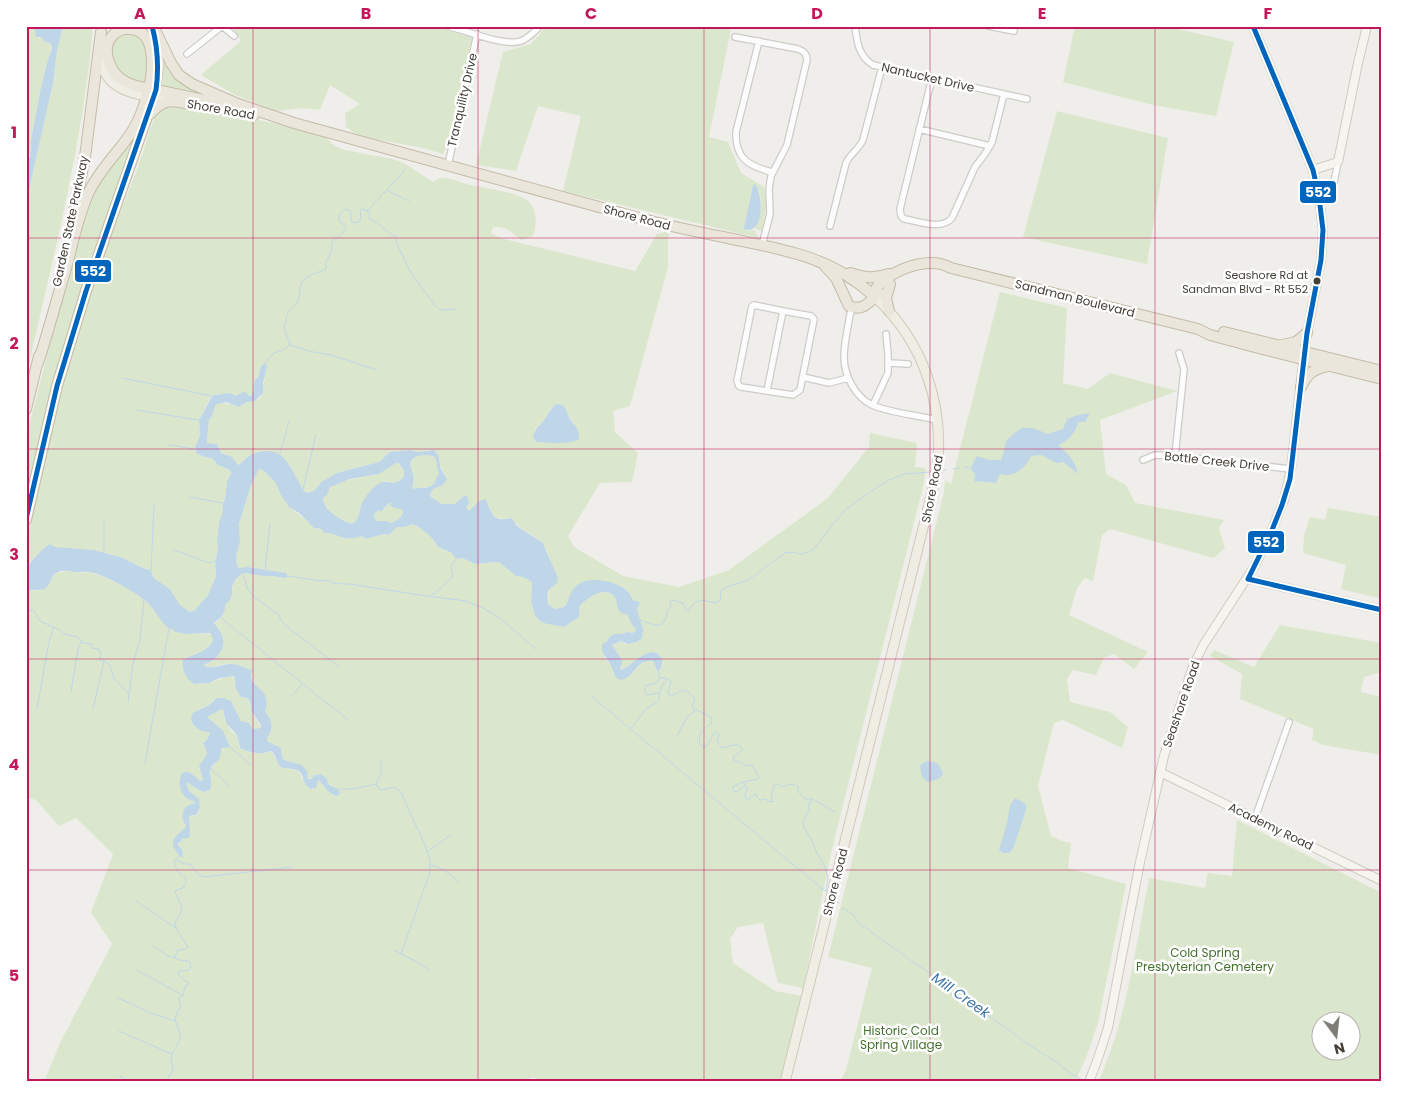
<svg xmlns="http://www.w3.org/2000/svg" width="1408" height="1108" font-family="Poppins,sans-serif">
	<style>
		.green { fill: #dbe7cc; fill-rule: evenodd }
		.water { fill: #bfd6e9; fill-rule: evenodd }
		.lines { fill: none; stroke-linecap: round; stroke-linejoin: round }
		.stream { stroke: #bfd6e9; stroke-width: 1 }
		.street-casing { stroke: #cdccc8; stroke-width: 8 }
		.secondary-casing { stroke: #cecbc1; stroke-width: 10 }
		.primary-casing { stroke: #d0cab9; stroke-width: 11 }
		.highway-casing { stroke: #c4bba8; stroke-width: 12 }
		.street { stroke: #fdfcfc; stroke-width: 5.5 }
		.secondary { stroke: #f6f4ef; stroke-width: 8 }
		.primary { stroke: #f0ede4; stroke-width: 9 }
		.highway { stroke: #eae6db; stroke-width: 10 }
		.bus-1-casing { stroke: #fff; stroke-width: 9 }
		.bus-1 { stroke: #0065bd; stroke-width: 5 }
		.grid { fill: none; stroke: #c2185b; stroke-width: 1; stroke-opacity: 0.55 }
		.bus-dot { fill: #444037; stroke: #fff; stroke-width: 2 }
		.labels { text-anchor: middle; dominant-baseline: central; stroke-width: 5; stroke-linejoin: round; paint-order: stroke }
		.bus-label { font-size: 11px; fill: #444037; stroke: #fff; text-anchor: end }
		.street-label { font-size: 12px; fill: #444037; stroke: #fff }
		.park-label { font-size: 12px; fill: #457030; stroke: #fff }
		.water-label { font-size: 14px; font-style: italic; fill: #3b73a5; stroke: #fff }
		.line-badge { stroke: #fff; stroke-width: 2 }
		.badge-label { font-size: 14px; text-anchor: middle; font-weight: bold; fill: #fff }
		.neatline { fill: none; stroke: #c2185b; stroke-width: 2 }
		.grid-label { font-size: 16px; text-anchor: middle; font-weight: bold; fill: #c2185b }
	</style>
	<rect width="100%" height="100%" fill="#efeeea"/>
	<!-- green -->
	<path class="green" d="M26,26H34L35,33L38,38L41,37L50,43C53,51 47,61 45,69C40,93 35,116 31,140C30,148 31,155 26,163Z
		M63,26H93C83,145 52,261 26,377V203L53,83L57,51Z
		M236,26H435L472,38L450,138L443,154L423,148L359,136L346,127L345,113L360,104L330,85L320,110L302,108L277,111L235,95L201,75L241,41L234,30Z
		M547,26H730V34L709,137L728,142L741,173L764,187C768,202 765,216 762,231L755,229C761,215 765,196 755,184L753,185L744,227L747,231L754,230L759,238L563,191L581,116L538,106L516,171L476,165L503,52L531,44Z
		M1075,26H1165L1234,42L1216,116L1153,105L1063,82Z
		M127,31L141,36L149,56L147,85L142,84L118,73L110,52L115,37Z
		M164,59L212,97L162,86Z
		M172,107L214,112L299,128L321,134L335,146L345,150L392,159L404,163L433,182C437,179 439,178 444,178C453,178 461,183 470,185C483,188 520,192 529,202C538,211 536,223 534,235L528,238L522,240C511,233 508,226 493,227L491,233L500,238L635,271L657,234L665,232L670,234L668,238V267L630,406L613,411L615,432L638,453L632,482L600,483L568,536L574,547L623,576L679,587L729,570L828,498L869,447L870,433L917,443L915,467L926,468L923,487L832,849L803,988L778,983L763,923L738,927L730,939L733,963L775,991L802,996L780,1082H540L534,1077L521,1082H44L60,1043L112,944L91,912L113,854L76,818L59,826L36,800L26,797V593L28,591L39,590L56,573L67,571L81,573L89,572L109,579L125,587L143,599L148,603L168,627L171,628L174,631C186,636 199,632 211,634L213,639C210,649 194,655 184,659L189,679L192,683C197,684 203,685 208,683C217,681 222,677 232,676L235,678L234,684L243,698H247C250,702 249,705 251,711C253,717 258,721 261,727L259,729H253L249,723L241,721L231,701H212L209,705L197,710L191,721L198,729L209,732L210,733L207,740L202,742L207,754L199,768L203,780L201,781L198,780L179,779L183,795L190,800L194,801L195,803L187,806L183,812L186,826L185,828L180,832L175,848L179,856L182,849L178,846V844L183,839L189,816H195L199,811L200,802L189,791L186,782L203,792L208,791L211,783L210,769L216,762L221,748L224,747H229C226,732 217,727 207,717L222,709H223L225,721L231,731L237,735L239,747C251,755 260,753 272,752L280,767L298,771L301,775L302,779L311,789H314L318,781L319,780L324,787L334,796L332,785L328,784L319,774L312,778L308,779L307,773L302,765L284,760L281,754L282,751L274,744L267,741V738L270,733C268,725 267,717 265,709C262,701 251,678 251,672C243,666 234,663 224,664C216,665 213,670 204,666L205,664C218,660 227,647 221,634C220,630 216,626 214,623L218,621L225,608V605C236,594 227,582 243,573C256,574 271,576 284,578L286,573L254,568H239L237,567L236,556L239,536V524L251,485L259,469L263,470L275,482L281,495L293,510L317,529L322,530L324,533C332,532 337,537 345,538C350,539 357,537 362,536L366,539L384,534L388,535L397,527H403L413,524L427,532L435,541L437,546L441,549L452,553L457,559L462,558L476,564L497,562L500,563L516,576L523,577L532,582L531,602L533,610L539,620L564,627L576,619L580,614L579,607C585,599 606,584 615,597C617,600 617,605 618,609L624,614H627L636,630L633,633L627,632L624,634L612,635L609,640L605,642L604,657L611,665L613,673L626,678L645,661H653L656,669L659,670L661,669L662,662L657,653L650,652L625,668L621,670L620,669L622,664L621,659L612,645L623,641L625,644H628L637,642V610L640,602L633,600L628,591C610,585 580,570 570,596C569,598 569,601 568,604L559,609H555L548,604L549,589L556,584C555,575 549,549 542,543C533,533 518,530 512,518C495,520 492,519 488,501L475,504L471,510L469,511L466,507L469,504L458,502L455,504H442L431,497C429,491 435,486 441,486L446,476L443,472L437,453L429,450L417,452L411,450L403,452L396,451L388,454L379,462L337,473L321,482L315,490L308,493L302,488L288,462L251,455L237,465L226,454L221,453L217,444L207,443L209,420L212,416L215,406C228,397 234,412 246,402C267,402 260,391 265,379L259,374L256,379L254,390L251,396L243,392L235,396L231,393L214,395L210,398L199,420L200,435L195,447V451L199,455L213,459L217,463L230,470L231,474L227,481L225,499L223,504L222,514L219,522L217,541L218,548L215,565L216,570V576L208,595L195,610L190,612L180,605L172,592L155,579L153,575L148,569L143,568L123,558L94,550L55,547L52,545C41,550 32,558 26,568V547L32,515L59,401L79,327L100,264L138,167L154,118L161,109ZM556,404C569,405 567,417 574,423L564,443L533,437L535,429L544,420L551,408Z
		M1057,111L1168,138L1147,264L1023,237Z
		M136,134L91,258L72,319L26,500V438L70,265L87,208L97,185Z
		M1000,292L1067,308L1063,383L1088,389L1110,373L1177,391L1100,420L1106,474L1126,485L1135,503L1224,520L1219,528L1225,548L1214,558L1110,529L1102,535L1093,581L1085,578L1077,588L1069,615L1148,652L1134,669L1114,654L1104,658L1096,675L1073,670L1067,679L1070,702L1110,712L1128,727L1122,748L1063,720L1054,723L1038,786L1051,836L1062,841L1071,843L1068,868L1126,884L1098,1023L1086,1058L1075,1082H840L846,1070L872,968L828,957L944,492L945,480L951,484Z
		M422,455H429L435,457L439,475L437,477C433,490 423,487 412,489C416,478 412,473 410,462L415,457Z
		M396,463H399L404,471V477C397,484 393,483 384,481C377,487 367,494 363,502C360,509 360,516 355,522L350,524C340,518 324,512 323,498L327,495L330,487C344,479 360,478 375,475C384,473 388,466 396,463Z
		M389,503H391L392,507L402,510L403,513L400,518L392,523L386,521H376L374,516L375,513L379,510H384Z
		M1328,508L1382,517V599L1341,589L1346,565L1303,553L1304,536L1310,517L1325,520Z
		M1280,625L1382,643V672L1364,677L1361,692L1382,697V755L1323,745L1312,740L1314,729L1240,699L1242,674L1210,656L1214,650L1254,667Z
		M1237,820L1382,893V1082H1098C1127,1020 1136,944 1149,878L1205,888L1208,873L1232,876ZM1320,1020H1350V1050H1320Z"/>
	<!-- water -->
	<path class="water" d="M34,26H63L57,51L53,83L26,203V163L30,157L31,140L40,92L46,66L52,48L50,43L45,42L41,37H36Z
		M755,184C764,194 764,237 744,229V227L753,185Z
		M265,363L267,366L263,383V393L255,401L246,402L239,407L226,402L218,404L215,406L212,416L209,420L207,443L217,444L221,453L232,457L238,465C243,462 247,456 253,454C285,442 291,470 304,491L308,493L315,490L321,482L337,473L379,462L390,452L411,450L417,452L434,450L438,455L441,469L447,479L443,485C437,488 434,486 430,494L431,497L442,504H455L465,495L468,498L469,503L466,507L469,511L479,501L486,499C490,507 491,521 504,519C507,519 509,518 512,518L517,526L543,543L558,578L557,583C547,592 547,588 548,604L555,609C571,608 566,600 572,591C581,577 599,579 613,583C623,587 629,590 633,600L640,602L637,610L643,629L642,638L637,642L628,644L621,641L612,645L622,660V664L620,669L621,670C631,667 649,644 659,655C664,659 662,665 660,670H657L653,661C638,658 635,675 624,679C615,683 613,669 610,664C607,658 601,654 602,646C603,642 604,643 607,641C610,638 609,637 612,635C617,633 622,635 627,632L633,633L636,630L631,623L627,614C625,614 622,614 620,612C616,608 618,601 614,596C605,585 585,599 579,607L580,612L579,617L564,627L543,623L539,620L535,615L531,602L532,582L523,577L516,576L500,563L497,562L476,564L462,558L456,559L452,553L438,547C433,537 424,530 413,524L405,527H397L389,535L384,534L366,539L362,536C358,538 349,539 345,538C337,537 332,532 324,533L321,529L314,528L299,513L289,507L281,495L275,482L263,470L259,469L251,485L239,524L240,542L236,556L237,566L239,568L247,567L286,573L288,577L284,578L272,576H264L246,573L241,574L235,580L232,587V595L230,600L225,605C226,614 219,619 214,623C216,626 219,629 221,633C228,646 218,660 205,664L204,666C214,670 222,663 232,664C240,664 245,669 252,670C245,689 274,686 265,711C269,718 274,723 270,733C267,740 268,733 267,741L281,748L282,756L284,760L302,765L307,771L308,779H311L315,775L321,774L327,779L328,784L339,790L340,793L338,796C330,796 324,786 319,780L318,781L316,788L311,789C301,782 305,778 300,772C296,768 285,769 280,767C276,762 276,754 271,751C260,755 250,753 240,748L237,735L226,723L223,709H222L207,717L223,731L230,747L221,748C221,751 221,754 220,757C219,762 211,764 210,770C209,775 213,780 210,790L203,792L186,782L189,791L199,799L200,808L196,815L189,816L190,836L188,838L182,839L181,842L178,843V846L182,849L183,858L179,856C178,853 174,849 173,845C172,838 180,832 185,828L186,825C181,820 181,811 187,806C190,805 192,804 195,803L194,801C181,799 176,784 182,773C190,769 193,776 200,781L203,780L199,766L207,754L204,745L202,743L207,740L210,733L209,732C200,732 191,726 191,717L194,712L209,705L217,698H223L231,701L241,721L249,723L253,729L261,728V725L251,711L250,702L247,698L241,697L235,687V678L233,676L220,678L209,683L194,684C186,679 182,671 183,660C193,654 210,651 213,639L210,633L187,634L175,632C172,628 169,629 166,626C159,619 154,609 147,602C135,592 104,574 89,572C84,571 79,573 74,572C68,571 64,570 58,572C50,575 52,585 44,589C38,591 31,588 26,593C26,574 23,569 37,555C42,551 44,547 50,544L55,547L94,550L123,558L143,568L150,570L155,579L170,589L180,605L190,612L195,610L208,595L216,576V570L215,565L218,548L217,541L219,522L222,514L223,504L225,499L227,481L231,474L230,470L218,465L213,459L202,456L196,453L195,447L200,435L199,420L211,398L214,395L231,393L235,396L245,391L249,396H251C255,390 253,386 255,380C256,379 257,378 258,377C261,371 259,366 265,363ZM422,455H429L435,457L439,475L437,476C433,492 423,486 412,489C416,476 412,474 410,462L415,457ZM396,463H399L404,471V477C392,489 388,477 378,484C374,486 364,498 362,503C359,510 360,516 355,522L350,524C340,518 324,512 323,498L327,495L330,487L350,479L379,474ZM389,503H391L390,505L392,507L402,510L403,513L400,518L392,523L386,521H376L374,516L375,513L379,510L381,512Z
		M556,404C566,404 566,410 569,417C573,426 580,427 579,439C569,445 548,443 536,442L533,437C536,426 538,428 544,420C548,414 551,408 556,404Z
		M1090,413L1085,422H1078C1076,432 1068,442 1058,445C1068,453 1075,461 1078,474L1063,462L1056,463L1041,455L1031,456C1028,464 1018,475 1008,475C1005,475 1003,474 1000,474L996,483L974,481L975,474L971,470L973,463L977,456L989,460H1001L1004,452L1006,441L1013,434L1022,428H1033L1048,434L1063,429L1067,419L1078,415Z
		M927,761C938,761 940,765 943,774L939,779L928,782L922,777L920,767L921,764Z
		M1015,798L1026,804V810L1013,849L1009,853H1003L999,850L1007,823L1010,805Z"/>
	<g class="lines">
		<!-- stream -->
		<path class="stream" d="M388,191L409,201
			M367,211L369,213L370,219C379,224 387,232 396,237L397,244L410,271L434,305L441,310L456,309
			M367,211L406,169
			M290,345L289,340L284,328C286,323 286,316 288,313C291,308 296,307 298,301C301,293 298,285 305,279C311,273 319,273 326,269V262L332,250V242L342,234L346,229V227L339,221L340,213L345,209L350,211L351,216V221L354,223L359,222L361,219L360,210L363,209L367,211
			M290,345L313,352L331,355L377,370
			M266,363C273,348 281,355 289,345
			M122,378L212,396
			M137,410L198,420
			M169,445L195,449
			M280,454L289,421
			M965,467H971
			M953,469L959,468
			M943,470H946
			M303,490L316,434
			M190,497L223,503
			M174,550C186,554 197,559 209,563L216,561
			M104,553V519
			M265,570L270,524
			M151,571L154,505
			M242,574L245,580L248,590L254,597L279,615L281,620L284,624L339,667
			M288,576L321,581L328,580L336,584L340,583L343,584H349L427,596L466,601L481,607L500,618L536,649
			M431,596L451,579L453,575L451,566L456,559
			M26,611L33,610L40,621L60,630L65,634L78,637L83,643L92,644V648L99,649L101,655L99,659L109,664L114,678L129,694
			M221,618L348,720
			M640,620C655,625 665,632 667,611L671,606L670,602L673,600L683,603L685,609L688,611C690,608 693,604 696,602C702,598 710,603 717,603L720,600L721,591L724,588L748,580L785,553L794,552L800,554L809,552L813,550L845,510L870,492L889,480L904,474L931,472
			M658,670L659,677L667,679
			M660,678L656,683L645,686V692L647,695L659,693L663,684L667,680
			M71,692L78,649L81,642
			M293,695L302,684
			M592,697L821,888L826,891L828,878L825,867L816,851L814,845L803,825V820L809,811V804L812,799H805L798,791V787C793,783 788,784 783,787L778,784H775L771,795L773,802L768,801L766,799L760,800L757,797V794L754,795L750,799H746L745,796L747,788L743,782L758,779L759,777L752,765L746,766L744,764L734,760L733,757L740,752L743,749C737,741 730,747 722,748L717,741L719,735L717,732H715L706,747H702C695,737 702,729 712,723L711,717L693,708L692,705L695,701C693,695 689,692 683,690L671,696L668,694L671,681L667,679
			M128,702L133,663L140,640L144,600
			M37,709L48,647L53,628
			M93,709L104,661
			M631,728L647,708L656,703L659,700V693
			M677,736L687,717L695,711
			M230,747L251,765
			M145,763L169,628
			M210,768L230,787
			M743,782L734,786L733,789L734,792L738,791L745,786
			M376,784L379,789L382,790L394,787L400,791L425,845L430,860V872L401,954
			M339,789H353L376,784L381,774V759
			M812,799C816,800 831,810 835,812
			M428,851L451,835
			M176,860L185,864H190L199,875L204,877L293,867
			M431,865L443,869L458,881
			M135,900L175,928
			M836,901L839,903
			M843,908L852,914L860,924L1031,1046L1055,1061L1070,1073L1082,1080
			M153,946L168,956L175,958
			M394,950L421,964L430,971
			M137,970L182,995
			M118,998L151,1013L175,1021
			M119,1031L172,1054
			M120,1076L129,1082
			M169,1082L168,1077L172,1072L173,1066L171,1060L172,1054L180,1040V1034L175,1019L178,1010L181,1008L179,998L183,996L185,986L189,984L188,982L185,981L178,974L179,971L183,970L188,971L191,967L190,962C185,959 178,962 175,957L178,950L186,949L188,947L176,929L175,923L181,912L182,908L175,892L176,890L183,888L186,883V879C179,875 175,868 174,861L179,856"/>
		<defs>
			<path id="street" d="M222,26L234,36
				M448,26C466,31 506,47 521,41C529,38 534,32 540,26
				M855,26C857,41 858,56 873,65L1027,99
				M988,26L1014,31
				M735,37L798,49C804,51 807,54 807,60L787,145L771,176L769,189L770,214L762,245
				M759,41L736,132C735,159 749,166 772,172
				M187,54L222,26
				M932,78L900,209L901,216L904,219C919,221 941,231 952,218L975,167L985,154L992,142L1004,94
				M919,129L990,146
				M448,165L477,34
				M1332,193L1338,162
				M830,226L846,163C850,154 859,149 863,140L882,67
				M853,308L850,314C848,328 844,343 844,357C844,375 855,397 872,405C887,412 915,415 932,419H938
				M783,311L811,316L814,319L800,390L793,395L767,391Z
				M889,363L908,364
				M803,377L829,383L848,378
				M767,391L741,387L739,386L737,381L752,306L754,305L783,311
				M873,405L888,373V354L886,334
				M1175,456L1184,369L1179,353
				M1143,460L1155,455L1175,456L1291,469
				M1255,818L1289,722"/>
			<path id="secondary" d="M1313,170L1338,162L1358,63L1367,26
				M1248,579L1382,610
				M1160,772L1382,881
				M1089,1082L1097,1061L1108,1028L1140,862L1164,756L1193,666L1204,644L1254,567L1269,537L1284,500L1291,469L1305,345L1321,260L1323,230L1321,215L1319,197L1313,170L1253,26"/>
			<path id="primary" d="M101,54C101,93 140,95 169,100
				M155,95L159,64L155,36
				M785,1082L937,472C945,406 924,342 875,297"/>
			<path id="highway" d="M153,26L171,63L179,75L192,84L238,104L294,123L639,218C668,226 698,232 728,238C784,250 831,256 875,297
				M219,108L254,115
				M150,114C166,96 173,101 195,105
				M71,226L85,157L101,32
				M825,266L836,278L849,306C862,312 870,302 879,293
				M850,273C864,278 875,279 889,274
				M875,297C874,287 880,283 887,278C904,266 932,257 951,268L1198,329L1210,335L1251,346L1382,379
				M889,311L886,298L890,284
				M1224,332L1382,371
				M1282,345L1296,342L1307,333
				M38,363C49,329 58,295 68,261C74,237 79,213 89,192C99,170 118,153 131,133C141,118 146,101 150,84C153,66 156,30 130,29C124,28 117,31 112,36C100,51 111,75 126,82C135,87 146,88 156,90L228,105
				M1301,387C1308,373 1312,370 1328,366
				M26,409L39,356
				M26,520L57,386L86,291L154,97"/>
		</defs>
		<!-- street casing -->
		<use href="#street" class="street-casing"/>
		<!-- secondary casing -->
		<use href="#secondary" class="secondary-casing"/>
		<!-- primary casing -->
		<use href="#primary" class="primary-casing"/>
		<!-- highway casing -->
		<use href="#highway" class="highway-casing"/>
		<!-- street -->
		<use href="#street" class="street"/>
		<!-- secondary -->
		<use href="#secondary" class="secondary"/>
		<!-- primary -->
		<use href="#primary" class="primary"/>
		<!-- highway -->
		<use href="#highway" class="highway"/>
		<defs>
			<path id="bus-1" d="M1253,26L1313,170L1319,197L1323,230L1321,260L1307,333L1290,479L1282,505L1272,530L1248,579L1382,610
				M26,519L57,386L86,291L156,90C159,68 158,48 152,26"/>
		</defs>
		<!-- bus-1 casing -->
		<use href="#bus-1" class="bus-1-casing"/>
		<!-- bus-1 -->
		<use href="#bus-1" class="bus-1"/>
	</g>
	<!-- grid -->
	<path class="grid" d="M253,26V1082M478,26V1082M704,26V1082M930,26V1082M1155,26V1082M26,238H1382M26,449H1382M26,659H1382M26,870H1382"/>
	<!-- markers -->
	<circle class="bus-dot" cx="1317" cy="281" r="4.5"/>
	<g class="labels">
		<!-- bus labels -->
		<g class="bus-label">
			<text x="1308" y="275">Seashore Rd at<tspan x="1308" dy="14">Sandman Blvd - Rt 552</tspan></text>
		</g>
		<!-- street labels -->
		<g class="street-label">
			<text transform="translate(928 77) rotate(13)">Nantucket Drive</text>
			<text transform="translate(462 100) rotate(-77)">Tranquility Drive</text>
			<text transform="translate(221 109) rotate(10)">Shore Road</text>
			<text transform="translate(637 217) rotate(15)">Shore Road</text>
			<text transform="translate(70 221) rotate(-78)">Garden State Parkway</text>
			<text transform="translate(1075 298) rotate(14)">Sandman Boulevard</text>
			<text transform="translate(1217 461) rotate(6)">Bottle Creek Drive</text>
			<text transform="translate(932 489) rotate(-79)">Shore Road</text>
			<text transform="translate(1181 704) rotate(-71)">Seashore Road</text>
			<text transform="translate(1271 826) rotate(26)">Academy Road</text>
			<text transform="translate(835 882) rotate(-76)">Shore Road</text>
		</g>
		<!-- park labels -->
		<g class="park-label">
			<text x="1205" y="952">Cold Spring<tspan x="1205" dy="14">Presbyterian Cemetery</tspan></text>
			<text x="901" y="1030">Historic Cold<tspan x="901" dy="14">Spring Village</tspan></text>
		</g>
		<!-- water labels -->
		<g class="water-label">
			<text transform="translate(961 995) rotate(35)">Mill Creek</text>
		</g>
	</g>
	<g class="line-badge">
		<rect x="1299" y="180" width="38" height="24" rx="5" fill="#0065bd"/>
		<rect x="74" y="259" width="38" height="24" rx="5" fill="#0065bd"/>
		<rect x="1247" y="530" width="38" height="24" rx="5" fill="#0065bd"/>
	</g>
	<g class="badge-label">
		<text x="1318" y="197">552</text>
		<text x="93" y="276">552</text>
		<text x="1266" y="547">552</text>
	</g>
	<!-- border -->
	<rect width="1408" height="1108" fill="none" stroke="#ffffff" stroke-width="55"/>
	<!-- north arrow -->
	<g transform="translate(1336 1036) rotate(165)"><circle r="24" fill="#ffffff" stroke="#b4b3af"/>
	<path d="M0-4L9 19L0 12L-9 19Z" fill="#807d76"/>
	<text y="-8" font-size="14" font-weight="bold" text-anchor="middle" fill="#444037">N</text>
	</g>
	<rect x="28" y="28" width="1352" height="1052" class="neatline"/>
	<g class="grid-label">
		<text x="140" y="19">A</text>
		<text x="366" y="19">B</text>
		<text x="591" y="19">C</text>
		<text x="817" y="19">D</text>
		<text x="1042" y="19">E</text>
		<text x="1268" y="19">F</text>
		<text x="14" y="138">1</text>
		<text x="14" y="349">2</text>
		<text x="14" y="560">3</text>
		<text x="14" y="770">4</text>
		<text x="14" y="981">5</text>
	</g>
</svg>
